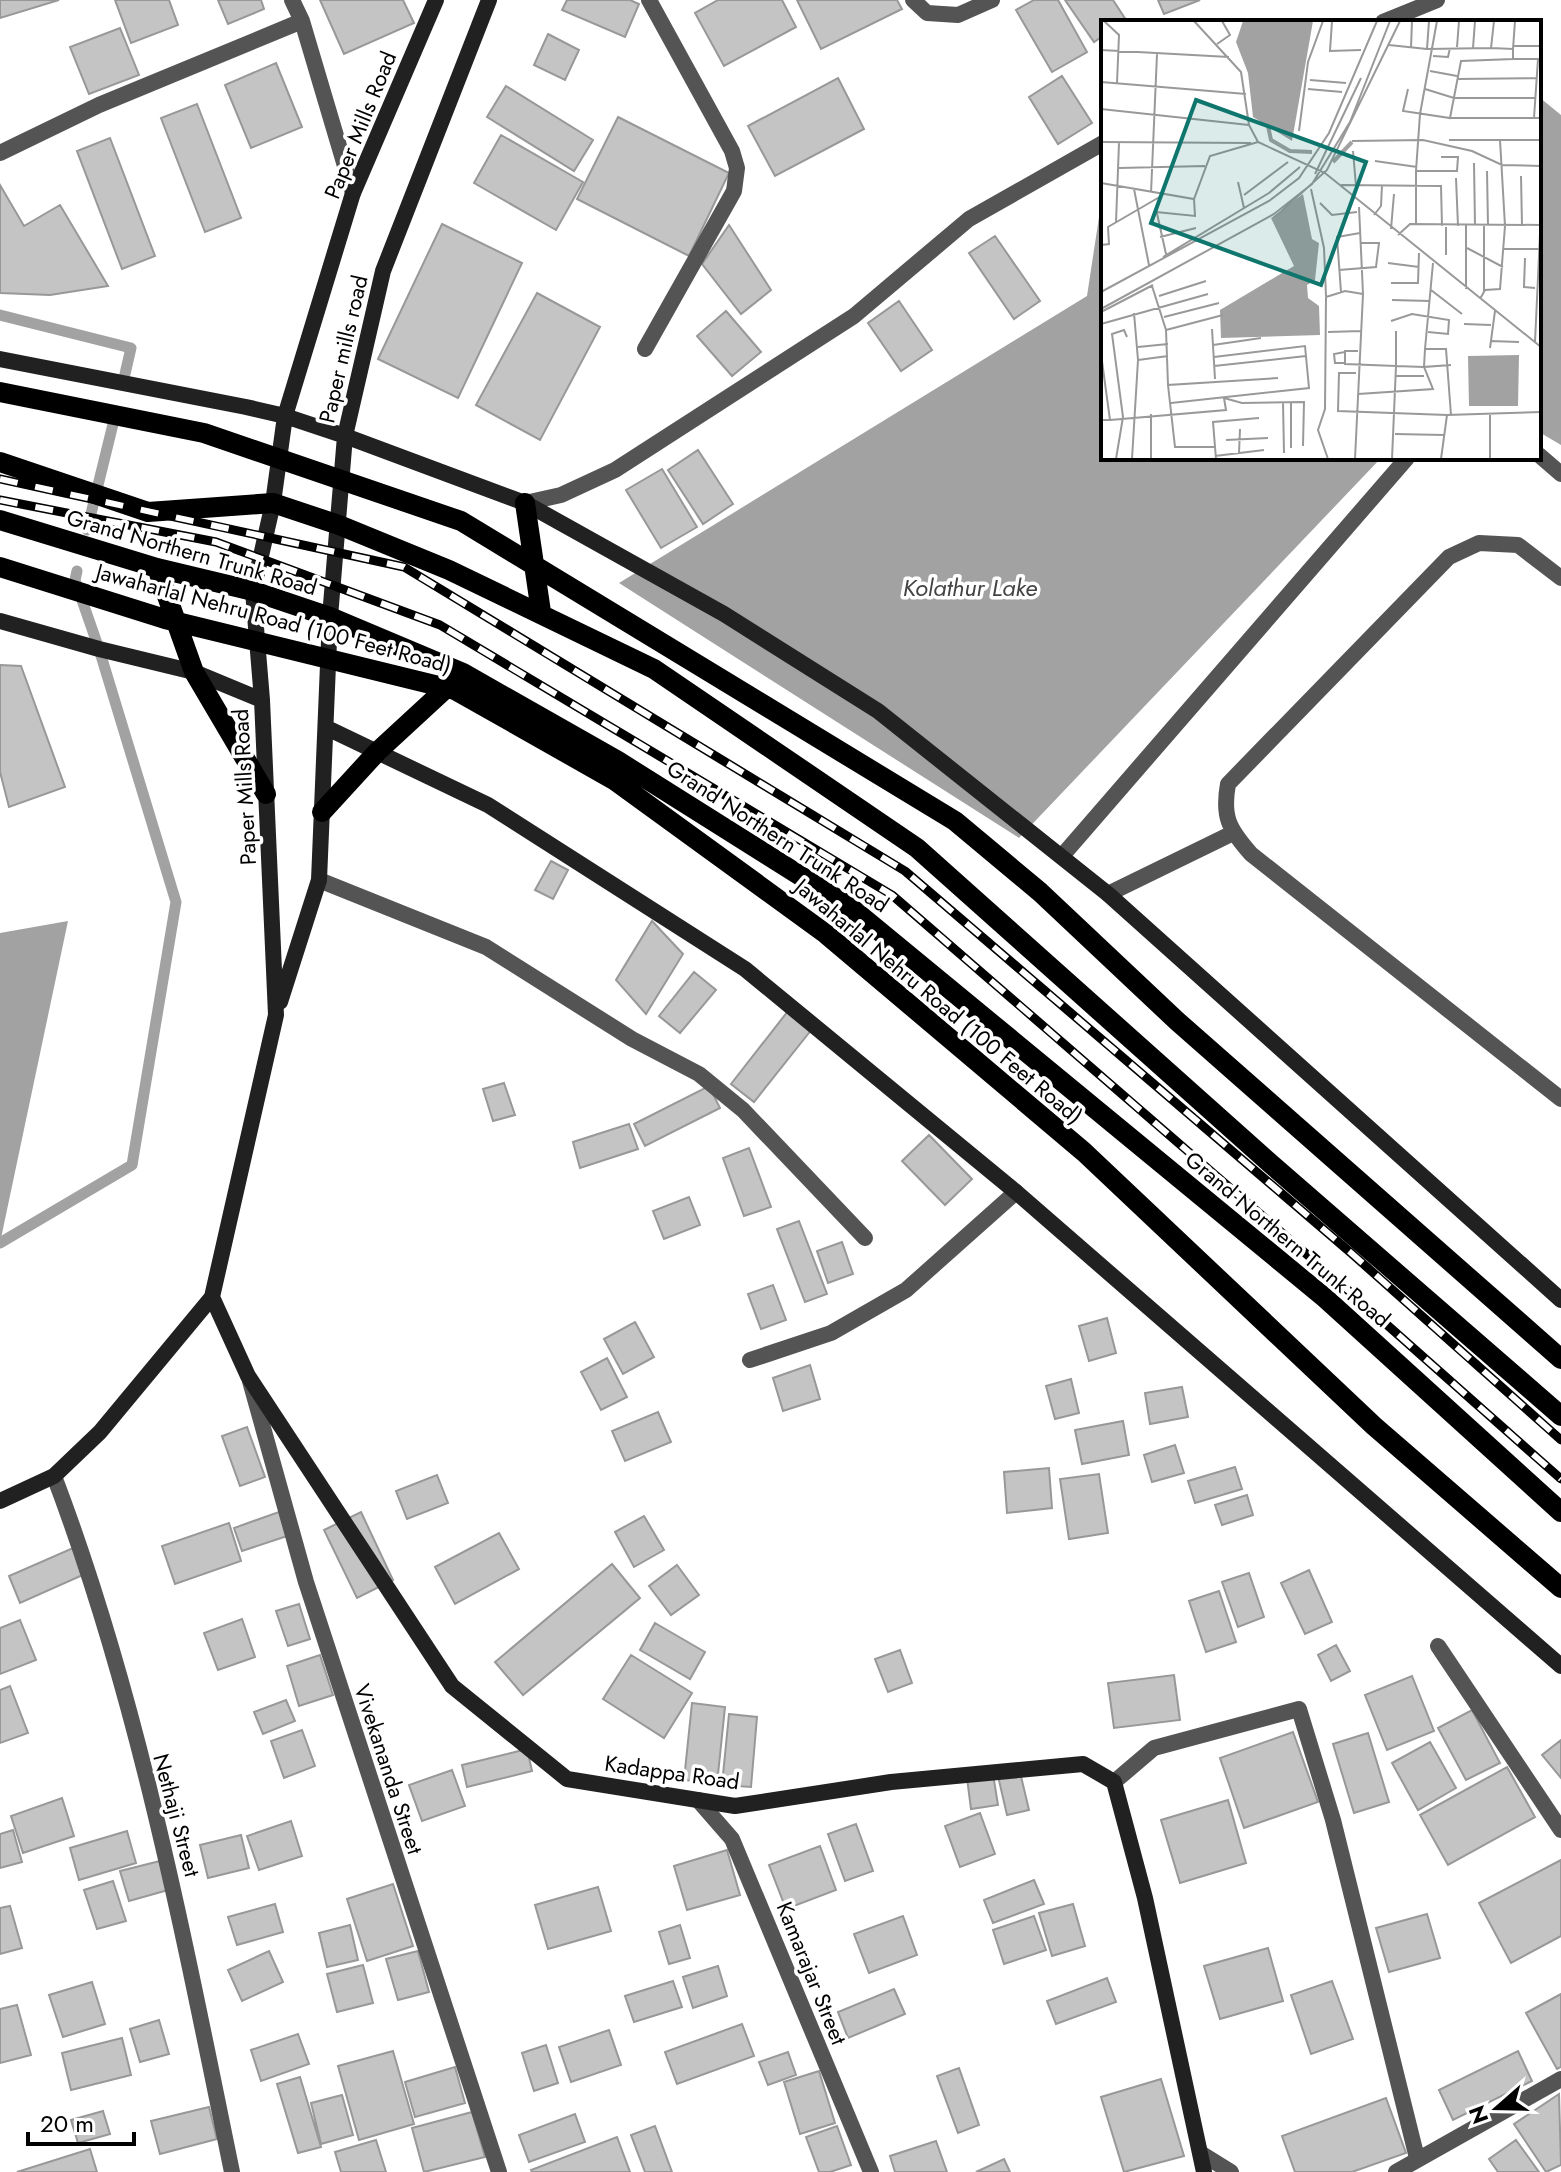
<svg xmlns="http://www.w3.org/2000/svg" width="1561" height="2172" font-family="Jost,sans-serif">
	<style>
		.water { fill: #a2a2a2 }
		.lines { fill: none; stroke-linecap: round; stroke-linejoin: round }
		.stream { stroke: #a2a2a2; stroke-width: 11 }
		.building { fill: #c4c4c4; stroke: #989898; stroke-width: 2 }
		.lane { stroke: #545454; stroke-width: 16 }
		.street { stroke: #545454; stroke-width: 16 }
		.secondary { stroke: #212121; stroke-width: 16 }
		.primary { stroke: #000; stroke-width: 20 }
		.rail-casing { stroke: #000; stroke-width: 9 }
		.rail { stroke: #fff; stroke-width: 6; stroke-dasharray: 18; stroke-linecap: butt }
		.labels { text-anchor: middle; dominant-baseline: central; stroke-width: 7; stroke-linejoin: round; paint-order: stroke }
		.street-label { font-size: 22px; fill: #000; stroke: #fff }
		.water-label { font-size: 24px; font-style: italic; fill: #434343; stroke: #fff }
		.inset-river { fill: none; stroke: #a2a2a2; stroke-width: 4 }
		.inset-road { fill: none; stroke: #999; stroke-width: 2 }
		.view { fill: #0f766e; fill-opacity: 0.15; stroke: #0f766e; stroke-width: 4 }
		.inset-edge { fill: none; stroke: #000; stroke-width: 4 }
	</style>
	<rect width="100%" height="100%" fill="#fff"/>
	<!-- water -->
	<path class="water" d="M1539,97L1561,115V445L1539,432Z
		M1103,203V458H1381L1019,838L619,583L1087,296L1101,204Z
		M68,921L0,1243V933Z"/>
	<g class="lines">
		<!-- stream -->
		<path class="stream" d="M0,315L131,348L125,374
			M87,530L115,416
			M0,1243L132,1165L176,902L99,649L75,580L77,571"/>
	</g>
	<!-- building -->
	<path class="building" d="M0,0H59L0,18Z
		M115,0H169L178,25L131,43Z
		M218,0H261L264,9L228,24Z
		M320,0H403L414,23L344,54Z
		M567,0H630L639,4L625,37L562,10Z
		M718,0H782L796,27L724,66L695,13Z
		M797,0H897L902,9L821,49Z
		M1034,0H1058L1087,52L1052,72L1016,10Z
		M1065,0H1113L1126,20L1103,22V36L1094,42Z
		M1158,0H1200L1164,14Z
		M120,28L139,75L89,94L70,47Z
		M548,34L579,50L565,80L534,65Z
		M276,63L302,127L251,148L225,85Z
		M1062,76L1092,123L1058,144L1029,97Z
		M838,78L864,129L775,176L748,126Z
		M506,86L593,140L574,171L487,117Z
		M197,104L241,218L205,232L161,118Z
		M618,117L729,173L689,256L577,199Z
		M501,135L583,182L556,230L474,183Z
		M110,138L155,256L122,269L77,151Z
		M0,185L24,226L60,205L108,286L50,295L0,293Z
		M442,224L522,263L458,398L378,359Z
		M729,225L771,290L741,314L702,264Z
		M995,236L1040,301L1014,319L969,253Z
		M537,293L600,327L540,440L476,405Z
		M899,301L932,350L901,371L868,323Z
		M726,311L761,352L732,376L697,336Z
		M698,450L733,504L703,524L668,470Z
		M662,469L697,527L661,548L626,490Z
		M0,665L21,666L65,787L9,807L0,772Z
		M551,861L568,870L553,899L535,890Z
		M652,921L683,954L646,1014L616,980Z
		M694,972L716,990L680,1033L659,1016Z
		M788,1011L812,1029L754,1102L731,1084Z
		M504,1083L515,1115L493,1121L483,1089Z
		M709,1086L720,1108L645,1146L634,1124Z
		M629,1124L638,1149L580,1168L573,1142Z
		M929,1135L972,1179L945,1205L902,1161Z
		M749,1148L771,1207L744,1216L723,1158Z
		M689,1197L700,1225L664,1239L653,1211Z
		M799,1221L827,1294L805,1302L777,1229Z
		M842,1242L853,1274L828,1283L817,1251Z
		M773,1285L786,1320L761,1329L748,1294Z
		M1107,1318L1116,1353L1089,1361L1079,1326Z
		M635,1322L654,1357L623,1374L604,1339Z
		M607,1358L627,1397L601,1410L581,1372Z
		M810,1365L820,1399L783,1411L773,1378Z
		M1071,1379L1079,1413L1055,1419L1046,1386Z
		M1182,1387L1188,1417L1150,1424L1145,1393Z
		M658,1412L671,1442L625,1461L612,1431Z
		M1123,1421L1129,1455L1082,1464L1075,1430Z
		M247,1427L265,1477L240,1486L222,1436Z
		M1175,1445L1184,1473L1152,1482L1144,1455Z
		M1235,1467L1242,1489L1195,1503L1188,1481Z
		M1049,1468L1052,1508L1007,1513L1004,1472Z
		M1099,1474L1108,1533L1069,1539L1060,1479Z
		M437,1475L448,1503L407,1519L396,1491Z
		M1247,1495L1253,1515L1222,1525L1215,1505Z
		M279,1512L287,1536L242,1551L234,1528Z
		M361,1512L393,1580L357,1598L324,1530Z
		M644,1516L664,1550L634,1567L615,1532Z
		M229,1523L241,1561L175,1584L162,1546Z
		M499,1533L519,1569L455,1604L435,1567Z
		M73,1548L85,1574L20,1603L9,1576Z
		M612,1564L640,1598L523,1695L495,1662Z
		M677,1565L699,1595L671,1615L649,1586Z
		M1309,1570L1332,1622L1305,1634L1281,1583Z
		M1249,1573L1264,1617L1238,1627L1222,1582Z
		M1219,1591L1236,1642L1206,1652L1189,1601Z
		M299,1604L310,1639L288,1646L276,1611Z
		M242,1619L255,1657L218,1670L204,1633Z
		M20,1620L36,1660L0,1674V1628Z
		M655,1623L705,1652L690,1679L640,1650Z
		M1336,1645L1350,1671L1331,1681L1318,1655Z
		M900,1650L912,1683L888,1692L875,1659Z
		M320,1655L333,1695L299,1706L287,1666Z
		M631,1655L692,1693L664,1738L603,1699Z
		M1174,1675L1180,1720L1114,1728L1108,1683Z
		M1412,1676L1434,1731L1387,1750L1365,1695Z
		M10,1686L28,1733L0,1743V1690Z
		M286,1700L295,1721L263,1734L254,1712Z
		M692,1703L725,1707L717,1784L684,1780Z
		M1472,1710L1500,1763L1466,1780L1438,1728Z
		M729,1714L757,1717L751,1787L722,1785Z
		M302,1730L315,1766L284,1778L271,1741Z
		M1293,1732L1318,1802L1244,1828L1220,1758Z
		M1368,1733L1389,1802L1354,1813L1333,1744Z
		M1561,1740V1778L1542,1755Z
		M1430,1742L1456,1788L1418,1810L1392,1763Z
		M527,1749L532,1771L467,1787L462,1765Z
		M1507,1767L1535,1817L1448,1865L1420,1815Z
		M452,1770L465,1806L422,1821L409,1785Z
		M1020,1772L1029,1810L1007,1815L998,1776Z
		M993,1774L998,1805L971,1809L967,1778Z
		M62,1798L74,1836L23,1853L11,1816Z
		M1228,1800L1246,1863L1180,1883L1161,1820Z
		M980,1813L995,1854L960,1867L945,1826Z
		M291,1821L302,1856L259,1870L247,1836Z
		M856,1824L873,1871L845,1881L828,1834Z
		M13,1830L22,1862L0,1868V1834Z
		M127,1831L136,1863L79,1880L70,1848Z
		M241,1835L249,1868L208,1878L200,1845Z
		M820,1846L836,1890L786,1909L769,1865Z
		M727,1850L740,1895L687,1910L674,1866Z
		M1561,1860V1936L1511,1963L1479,1903Z
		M160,1861L168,1890L129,1901L120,1871Z
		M1034,1880L1044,1904L993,1923L984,1900Z
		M113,1881L126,1921L97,1929L84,1890Z
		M393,1884L413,1946L367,1961L347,1899Z
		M598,1887L611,1931L548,1949L535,1905Z
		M275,1904L283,1932L237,1945L228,1917Z
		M1073,1904L1085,1946L1052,1956L1039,1913Z
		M10,1906L22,1948L0,1954V1908Z
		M1427,1914L1440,1958L1389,1972L1376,1928Z
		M903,1916L917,1955L869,1973L854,1934Z
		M1034,1916L1046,1950L1004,1964L993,1930Z
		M350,1925L358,1960L327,1967L319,1933Z
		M680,1925L690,1958L669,1964L659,1932Z
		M1268,1948L1283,2001L1220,2019L1204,1966Z
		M269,1951L283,1982L242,2001L228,1970Z
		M418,1951L429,1992L398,2000L386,1959Z
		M363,1965L373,2003L337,2012L327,1974Z
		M718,1966L727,1996L693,2008L683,1977Z
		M1107,1978L1116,2002L1056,2024L1047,2001Z
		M673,1981L682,2007L634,2022L625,1996Z
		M1332,1981L1353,2039L1311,2054L1291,1995Z
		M92,1982L105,2024L63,2037L49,1995Z
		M894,1989L905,2014L848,2038L838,2012Z
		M1561,1994V2067L1557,2069L1526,2013Z
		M17,2005L31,2055L0,2063V2009Z
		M159,2020L169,2054L140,2062L130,2029Z
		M742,2024L754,2056L677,2084L665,2052Z
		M609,2030L621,2065L571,2082L559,2047Z
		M298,2034L309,2064L261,2081L251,2050Z
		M122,2038L131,2075L71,2090L62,2053Z
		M546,2045L558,2083L534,2091L522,2053Z
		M393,2051L414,2124L359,2140L338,2066Z
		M1518,2051L1532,2081L1453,2120L1439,2090Z
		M788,2052L796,2075L768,2085L759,2062Z
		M455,2067L465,2103L415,2117L405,2082Z
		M959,2068L979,2125L958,2133L937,2076Z
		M819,2071L835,2123L800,2134L784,2082Z
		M300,2077L321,2147L298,2153L277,2084Z
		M1161,2079L1184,2156L1124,2172L1101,2097Z
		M1559,2094L1561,2165L1546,2172L1514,2124Z
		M342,2095L353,2135L321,2144L311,2103Z
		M1386,2098L1406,2153L1352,2172H1295L1282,2136Z
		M209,2107L217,2139L160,2154L151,2121Z
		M103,2111L110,2134L78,2143L71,2120Z
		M472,2112L485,2157L424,2172L412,2128Z
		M575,2114L585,2142L529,2162L519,2135Z
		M655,2126L672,2172H645L631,2135Z
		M837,2126L851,2165L830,2172H819L806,2137Z
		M617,2137L630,2172H532L531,2170Z
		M376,2140L386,2172H341L335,2152Z
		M1516,2140L1539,2172H1498L1489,2159Z
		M936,2141L947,2172H895L890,2156Z
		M90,2149L97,2172H17Z
		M1004,2159L1010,2172H976Z"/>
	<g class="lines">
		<!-- lane -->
		<path class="lane" d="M1539,455L1561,474
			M1561,578L1518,545L1479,543L1449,557L1228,784C1222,817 1229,829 1251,854L1561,1099
			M1062,856L1407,458
			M1108,894L1233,833"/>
		<!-- street -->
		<path class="street" d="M292,0L302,21L353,193
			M913,0L927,13L958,15L992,0
			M1383,22L1437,0
			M0,153L99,105L302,21
			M645,349L734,191L737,168L732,151L649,0
			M525,503L561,495L615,470L854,316L969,219L1103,143
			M319,880L486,947L632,1039L699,1074L743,1110L865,1238
			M750,1360L831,1333L906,1290L1016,1192
			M250,1381L306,1582L499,2172
			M54,1476C139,1700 184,1938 232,2172
			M1438,1646L1561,1830
			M1114,1782L1154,1748L1299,1709L1333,1820L1417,2158
			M698,1800L732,1839L871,2172
			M1202,2154L1231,2172
			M1396,2172L1561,2079"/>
		<!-- secondary -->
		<path class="secondary" d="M0,359L246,407L285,416L345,436L525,503L724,614L878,711L1108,894L1561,1300
			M0,621L99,649L194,672L262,700
			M327,728L488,805L745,969L1016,1192L1561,1666
			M280,1002L319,880L330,617L345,436L383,271L489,0
			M212,1297L248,1376L452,1686L567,1779L735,1806L891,1782L1083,1764L1114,1782L1145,1898L1204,2172
			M0,1501L54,1476L100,1432L212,1297L276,1015L262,700L253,591L273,503L285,416L353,193L436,0"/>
		<!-- primary -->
		<path class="primary" d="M0,392L204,433L461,521L955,821L1040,892L1177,1021L1561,1359
			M0,462L148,512L273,503L339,525L449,570L654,669L917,848L1271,1164L1561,1416
			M525,503L541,612
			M0,520L157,568L253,591L330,617L463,673L618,761L850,907L1325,1298L1561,1512
			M0,567L165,619L455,690L614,780L826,934L1084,1152L1374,1426L1561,1588
			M157,568L194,672L266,794
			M322,812L377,752L454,681"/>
		<defs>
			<path id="rail" d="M0,479L404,567L905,871L1350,1252L1561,1440
				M0,500L216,542L440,625L892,895L1333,1277L1561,1479"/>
		</defs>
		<!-- rail casing -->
		<use href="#rail" class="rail-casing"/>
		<!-- rail -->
		<use href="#rail" class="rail"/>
	</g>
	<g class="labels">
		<!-- street labels -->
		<g class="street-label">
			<text transform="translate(360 125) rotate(-68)">Paper Mills Road</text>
			<text transform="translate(343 349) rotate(-77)">Paper mills road</text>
			<text transform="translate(192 552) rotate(16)">Grand Northern Trunk Road</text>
			<text transform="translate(274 618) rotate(15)">Jawaharlal Nehru Road (100 Feet Road)</text>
			<text transform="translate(244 787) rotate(-93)">Paper Mills Road</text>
			<text transform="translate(778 836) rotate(33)">Grand Northern Trunk Road</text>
			<text transform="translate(939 1001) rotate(40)">Jawaharlal Nehru Road (100 Feet Road)</text>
			<text transform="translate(1288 1239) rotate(40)">Grand Northern Trunk Road</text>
			<text transform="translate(389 1769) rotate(72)">Vivekananda Street</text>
			<text transform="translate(672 1772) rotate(8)">Kadappa Road</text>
			<text transform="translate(177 1815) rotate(75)">Nethaji Street</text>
			<text transform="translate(812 1973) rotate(68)">Kamarajar Street</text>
		</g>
		<!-- water labels -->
		<g class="water-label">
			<text x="970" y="587">Kolathur Lake</text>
		</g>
	</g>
	<!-- overview -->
	<g transform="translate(1101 20)">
		<rect width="440" height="440" fill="#fff"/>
		<path d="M142,1H212L191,121L152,97L147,53L135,22ZM202,174L211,219L218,223L214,260L206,265L207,278L218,286L219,315L120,318L119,290L193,246L170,198ZM418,335L417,386H368L367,336Z" fill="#a2a2a2"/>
		<path class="inset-river" d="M167,106L170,120L189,131L211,132M232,142L251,122"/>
		<path class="inset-road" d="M3,1L18,15L16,63M93,1L140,52L148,105L157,122L224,153L440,327M231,1L229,31L260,30M328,1L326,29L390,28L393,1M116,24L129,15L121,1M288,25L326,29M412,26H440M356,27L358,1M310,28L311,1M372,28L374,1M390,28L412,29L414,1M0,30L128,37M332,36L347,37L349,28M412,39H437L433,98M329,51L356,56M356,59L436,58M209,60L245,63M0,62L145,74M207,69L241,72M307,69L302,91L349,98L360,41L412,39V29M324,69L353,78H435M0,89L148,105M349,98H440M198,111L207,42L222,1M348,120H399M251,121L322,120L371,131L401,145L440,146M0,122L150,123M252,131L255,166M274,141L316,147M373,143L374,205M18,148L104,146M315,151L319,94L336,1M386,151L387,206M214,154L260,58M420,156L421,206M355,158L357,206M137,162L143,188M0,163L93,179L109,136L157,122M240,165L340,166L341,206M33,169L48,245M210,169L223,228L225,276M50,173L56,34M143,175L187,142M219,183L231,195L256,192M55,189L65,234M55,192L94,196L93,179M273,195L280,186L281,165M174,197L226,150L299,1M15,202L18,123M315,204V151H356L357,137H340M345,207V235M290,209L293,174M297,215L309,204L440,205M59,217L95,208M0,225L8,224L7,207L62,175M366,228L402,247M403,229H439M62,237L168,173L199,147M424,238L423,267L434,268M287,243L318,247M238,250L275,247L278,223H260M290,263H317L318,233M51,266L65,310L67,365M365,269V205M330,270L361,294M383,271V206M0,272L168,181L198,158L228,113L276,1M240,272L236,217L259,213M58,276L105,261M379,279L384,270L399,269L404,206L399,120H440M291,280L329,281M0,289L173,194L211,164L249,102L289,1M2,291L52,265M63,297L118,283M290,301L311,294L348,300L347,314L327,312M0,304L107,274M363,304L390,305M111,309L114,359M65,310L122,295M227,312L260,311M389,321L418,322M434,322L440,193M112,325L160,318M37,327L67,324M389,328L394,291M324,329L332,243M257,331H244V344L295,346V311M0,334L9,400H0M37,340L67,336M243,343H234L233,334L244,332M113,346L205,336M255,353H238L237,391L346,395M295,356H323M257,374L332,369L323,347L350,345M123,378L141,383L203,382L202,426M182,382L183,433M70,383L208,368L204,326L113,337M50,394V439M389,394V439M9,400L125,390L123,378M294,414L343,415M125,420L167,418M114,427H74L67,365L177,358M190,428V382M138,433L139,409M114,436L163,430M15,439L22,397L11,314L23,310L26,317M31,439L37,340L33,293M115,439L112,402L158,398M227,439L217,410L224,389L225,277L244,271L262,274M254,439L262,274L258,187M291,439L295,346L323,347L324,329H345L350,395M340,439L346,395L440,392"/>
		<path class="view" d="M95,80L265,142L220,265L50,203Z"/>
		<rect width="440" height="440" class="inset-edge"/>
	</g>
	<!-- north arrow -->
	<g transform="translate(1497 2108) rotate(250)" stroke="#ffffff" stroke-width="6" paint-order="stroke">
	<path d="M0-6L14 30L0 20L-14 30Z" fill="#000000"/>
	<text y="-12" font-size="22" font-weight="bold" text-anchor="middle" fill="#000000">N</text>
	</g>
	<!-- scale -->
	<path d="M28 2132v12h106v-12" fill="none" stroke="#000000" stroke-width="4"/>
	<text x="40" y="2132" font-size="24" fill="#000000" stroke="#ffffff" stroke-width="6" paint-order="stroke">20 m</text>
</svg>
